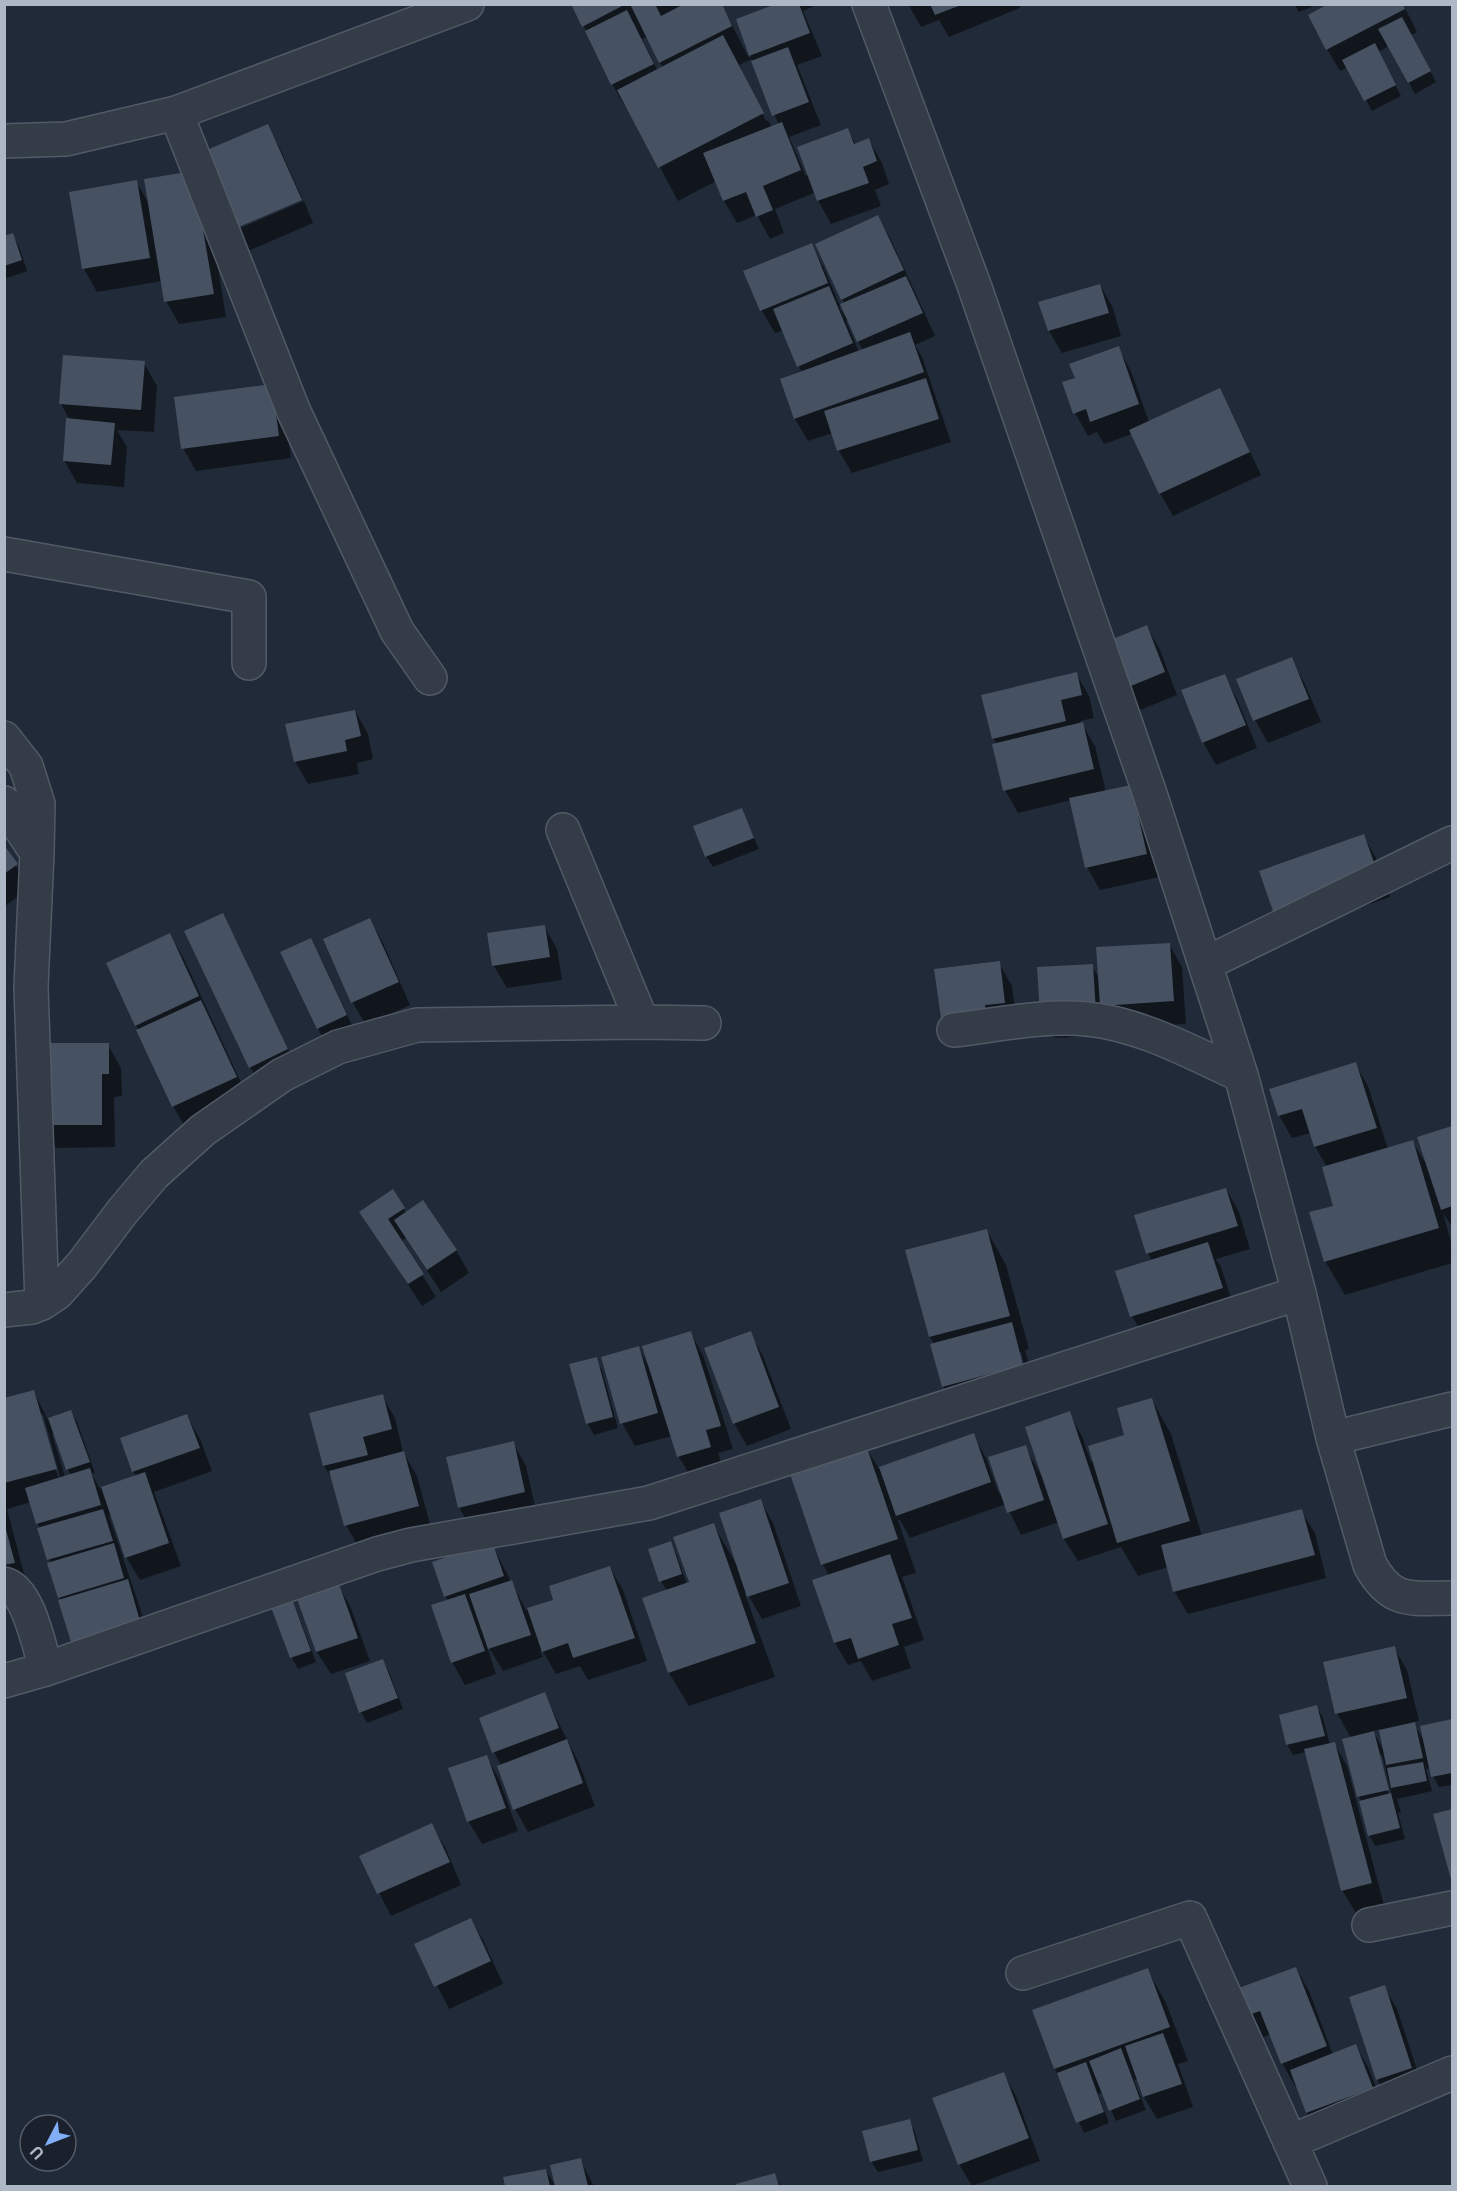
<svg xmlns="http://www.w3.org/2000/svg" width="1457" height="2191" font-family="'Public Sans',sans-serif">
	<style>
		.shadow { fill: #0007; fill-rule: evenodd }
		.building { fill: #465162 }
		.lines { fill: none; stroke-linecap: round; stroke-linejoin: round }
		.minor-casing { stroke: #515a66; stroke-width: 36 }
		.minor { stroke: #343c48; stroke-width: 33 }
	</style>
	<rect width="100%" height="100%" fill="#202a38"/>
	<!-- shadow -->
	<path class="shadow" d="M573,4H721L749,58L751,57L738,20L780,4H819L803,11L822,56L797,65L821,125L789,137L806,176L848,130L856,145L869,140L882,163L889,184L875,190L881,206L831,224L814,193L775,209L784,233L770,239L757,215L737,223L724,201L716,181L678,201L627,106H625L612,84ZM647,37L663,68L658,71L642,39ZM752,59L779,125L772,128L768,120L766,121L739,69H741L739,65Z
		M908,4H1019L1020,8L949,37L939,20L921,27Z
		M1294,4H1314V6L1299,12Z
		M1403,4L1417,32L1411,35L1436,82L1415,94L1389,46L1378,52L1401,96L1372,111L1348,67L1340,71L1327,49Z
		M267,126L280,149L302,198L235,227Z
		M136,182L150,205L206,195L226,317L179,324L166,301L162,281L97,292L84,269L70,193Z
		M304,201L313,223L248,251L236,230Z
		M878,217L891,240L935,336L915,345L922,357L951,442L852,473L839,451L833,433L808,441L795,419L782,380L802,373L783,330L775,333L762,311L745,272L811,245L824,268L840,306L845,304L842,299ZM842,305L845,314L844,315L839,307ZM848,319L858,341L863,351L859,352L846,321Z
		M12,235L19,246L27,271L4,279V238Z
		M1100,285L1113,308L1121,336L1062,353L1049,331Z
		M1118,348L1131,371L1149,422L1219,390L1232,413L1261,475L1173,516L1160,493L1132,434L1104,444L1097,432L1088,436L1075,413L1077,379Z
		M144,363L157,386L154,432L117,430L127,447L124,487L77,483L64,460L70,420L61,404Z
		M176,398L284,409L291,458L196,471L183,448Z
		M1147,627L1160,650L1177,695L1140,710L1127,687Z
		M1291,659L1304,682L1321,722L1268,743L1255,720L1238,680Z
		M1076,673L1089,696L1094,718L1080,721L1095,746L1106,792L1130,786L1143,809L1159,877L1100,890L1087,867L1071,800L1018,813L1005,790L997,744L993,738Z
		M1224,676L1237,699L1257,748L1216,765L1203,742Z
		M355,711L368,734L373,759L357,763L359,774L308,784L295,761Z
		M741,809L759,849L713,867L706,856Z
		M1363,835L1376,858L1390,897L1287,933L1274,910Z
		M4,848L30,887L4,907Z
		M222,915L235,938L299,1072L263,1090L250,1067Z
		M370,920L383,943L410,1005L366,1025L353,1003L325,940Z
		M544,926L557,949L562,980L507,988L494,966Z
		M170,935L183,957L249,1100L186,1129L173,1106L136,1025Z
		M310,940L323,963L358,1038L331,1051L318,1029L282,953Z
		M1169,944L1182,967L1186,1024L1115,1028L1108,1035L1055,1038L1042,1015L1092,966L1100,980Z
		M999,963L1012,986L1017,1025L955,1040L942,1018Z
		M108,1045L121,1068L122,1096L114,1097L115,1147L56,1148L43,1125Z
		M1355,1064L1368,1086L1388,1149L1412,1141L1426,1164L1419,1138L1452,1127V1227L1443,1213L1452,1246V1263L1345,1295L1325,1261L1335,1207L1327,1167L1315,1146L1311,1133L1292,1138L1279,1115Z
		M1226,1189L1239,1212L1250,1249L1216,1259L1221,1267L1235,1311L1145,1339L1132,1316L1152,1261L1148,1253Z
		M392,1191L406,1213L456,1250L469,1273L441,1292L406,1238L401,1242L436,1297L422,1306L361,1212Z
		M987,1231L1006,1265L1029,1349L1025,1350L1035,1388L956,1409L943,1386L935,1345L930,1337L907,1251ZM1018,1352H1021L1026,1372L1024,1373Z
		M690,1332L703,1355L733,1449L718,1453L723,1470L692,1479L679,1457L672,1436L635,1446L622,1423L638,1347L649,1367Z
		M750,1333L763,1356L791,1429L747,1446L734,1423Z
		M596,1359L602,1370L618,1428L594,1435L588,1424L571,1365Z
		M34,1392L48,1420L70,1412L77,1422L95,1473L92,1474L100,1489L136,1477L122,1439L187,1416L200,1439L212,1471L154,1492L181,1566L140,1580L126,1557L112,1515L109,1516L152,1644L86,1664L72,1641L51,1564L31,1502L7,1509L27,1585L4,1591V1400ZM40,1414H43L60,1476L58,1477ZM55,1433L68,1470L71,1475L65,1477L52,1434Z
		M382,1396L395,1418L403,1452L417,1476L431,1528L359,1548L346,1525L334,1482L324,1466Z
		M1152,1400L1171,1434L1202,1536L1301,1511L1315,1533L1326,1578L1188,1614L1174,1591L1168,1567L1138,1576L1121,1547L1078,1561L1064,1539L1059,1522L1021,1535L1006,1504L910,1538L900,1520H898L916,1573L902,1577L924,1640L904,1647L911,1668L872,1681L861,1661L848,1665L835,1643L829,1576L823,1564L864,1444L879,1469L973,1435L986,1458L999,1494L1002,1493L1025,1447L1041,1475L1042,1474L1069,1413L1082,1436L1091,1462L1126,1436Z
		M513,1443L526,1466L537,1515L472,1530L459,1507Z
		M760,1500L773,1523L801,1606L762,1619L747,1593L745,1594L775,1677L689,1706L669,1673L644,1599L667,1591L661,1581L670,1543L676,1554L687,1584L691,1583L713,1524L736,1564Z
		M491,1543L526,1610L555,1601L610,1568L623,1590L647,1661L588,1680L580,1666L556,1674L542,1650L540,1651L543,1657L503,1671L488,1646H487L496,1674L465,1685L452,1662L448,1601L445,1596Z
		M337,1583L350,1606L370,1661L331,1674L317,1652L298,1597Z
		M291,1601L297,1612L316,1662L298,1669L292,1658L273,1608Z
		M1394,1648L1407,1670L1419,1721L1413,1722L1424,1741L1422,1727L1452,1720V1785L1439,1787L1433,1776L1431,1768L1426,1769L1432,1791L1397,1799L1401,1812L1398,1813L1405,1839L1375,1846L1369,1835L1362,1802L1359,1797L1351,1738L1337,1713ZM1380,1729L1385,1751H1384L1373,1731ZM1379,1755H1382L1392,1796L1389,1797Z
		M383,1661L389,1672L403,1709L367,1723L361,1712Z
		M544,1694L579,1763L595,1806L528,1832L515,1809L501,1765L494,1752Z
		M1317,1707L1323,1718L1330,1745L1334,1743L1347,1766L1384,1905L1356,1913L1342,1890L1306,1752L1293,1755L1287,1744Z
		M486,1756L499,1779L518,1831L482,1844L469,1822L450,1769Z
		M1452,1811V1880L1435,1815Z
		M431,1825L445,1847L461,1885L391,1916L361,1857Z
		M471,1920L484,1942L503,1984L449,2009L416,1945Z
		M1296,1968L1309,1991L1333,2055L1356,2046L1369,2069L1385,2111L1321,2135L1307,2113L1297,2085L1295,2086L1282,2063L1271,2034L1261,2038L1247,2016Z
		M1147,1969L1166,2003L1188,2061L1178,2064L1193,2107L1157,2119L1144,2097L1138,2079L1134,2080L1146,2110L1116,2121L1103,2092L1098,2094L1109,2123L1084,2133L1055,2069L1034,2011Z
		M1384,1987L1397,2009L1424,2091L1390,2102L1377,2079Z
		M1003,2073L1016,2096L1040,2161L972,2186L959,2164Z
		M909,2121L915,2132L923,2161L878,2172L871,2161Z
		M580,2160L594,2186H556L552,2167Z
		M546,2170L555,2186H506L505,2178Z
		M774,2175L781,2186H738V2185Z"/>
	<!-- building -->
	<path class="building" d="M571,4H626L582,27Z
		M630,4H655L661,16L684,4H722L732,26L659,63Z
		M776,4H799L810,33L749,56L736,19Z
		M930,4H961V5L935,15Z
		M1328,4H1403L1405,9L1326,50L1308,15Z
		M627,10L654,64L611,85L585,31Z
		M1402,17L1431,71L1408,83L1378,29Z
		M723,35L764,113L658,168L617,90Z
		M1375,43L1396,85L1364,101L1342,60Z
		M788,47L809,102L772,116L751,61Z
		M782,122L801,170L763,186L773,210L756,217L746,192L723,201L703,153Z
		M268,124L302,200L234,229L200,153Z
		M848,128L854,144L869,138L877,161L863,167L869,183L817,201L797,147Z
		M193,171L214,294L164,302L144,179Z
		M137,180L150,258L82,269L69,192Z
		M878,215L904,270L841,300L815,244Z
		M13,233L22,260L4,266V236Z
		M812,243L828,283L760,311L743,271Z
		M906,276L923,313L857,342L840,304Z
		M1100,284L1109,313L1048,331L1038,302Z
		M829,286L853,343L797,367L773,309Z
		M910,332L924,372L794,419L780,379Z
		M1119,346L1139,404L1090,422L1086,409L1073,414L1062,382L1075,378L1069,364Z
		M63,355L145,361L141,410L59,404Z
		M926,378L939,419L837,451L824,411Z
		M272,384L279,436L181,449L174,397Z
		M1220,388L1250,452L1159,494L1129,430Z
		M66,418L115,423L111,465L63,461Z
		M1147,625L1165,672L1126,688L1108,641Z
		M1292,657L1309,699L1253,721L1236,679Z
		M1077,672L1082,695L1061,700L1066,721L992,739L981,695Z
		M1225,674L1246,725L1202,743L1181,690Z
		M355,710L361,736L345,740L347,751L294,762L285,724Z
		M1083,722L1094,769L1003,791L992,744Z
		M1131,785L1147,854L1085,868L1069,798Z
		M742,808L754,838L705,857L693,826Z
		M1364,834L1378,874L1273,911L1259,871Z
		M4,845L18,864L4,874Z
		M223,913L288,1049L249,1068L184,931Z
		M370,918L399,982L351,1003L323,939Z
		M545,925L550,957L492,966L487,933Z
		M170,933L199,996L135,1026L106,963Z
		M311,938L347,1015L317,1029L280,952Z
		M1170,943L1174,1001L1100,1006L1096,947Z
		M1000,961L1005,1003L985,1005L986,1012L941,1018L934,969Z
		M1093,964L1096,1012L1040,1016L1037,967Z
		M201,1000L237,1077L172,1107L136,1030Z
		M40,1043H109V1074H102V1125H41Z
		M1356,1062L1377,1128L1314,1147L1302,1109L1278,1116L1269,1089Z
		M1452,1126V1206L1441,1210L1417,1137Z
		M1413,1140L1439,1228L1324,1262L1309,1212L1333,1206L1322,1167Z
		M1226,1188L1238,1226L1146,1254L1134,1215Z
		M393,1189L405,1208L388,1219L424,1274L408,1284L359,1212Z
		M423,1200L457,1250L427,1270L394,1220Z
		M987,1229L1010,1316L929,1337L905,1250Z
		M1208,1242L1223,1288L1130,1317L1115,1271Z
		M1012,1322L1023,1365L942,1387L930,1344Z
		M691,1331L721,1426L706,1430L711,1447L677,1457L642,1346Z
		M751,1331L779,1407L733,1424L704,1348Z
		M639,1346L658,1413L620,1424L601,1357Z
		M597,1357L613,1417L586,1424L569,1364Z
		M34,1390L57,1469L4,1483V1398Z
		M383,1394L392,1429L363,1437L368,1455L323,1466L309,1413Z
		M1152,1398L1190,1521L1117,1543L1088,1446L1124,1435L1117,1408Z
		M71,1410L90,1462L66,1470L48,1418Z
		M1070,1411L1108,1524L1063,1539L1025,1427Z
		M187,1414L200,1448L132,1472L120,1438Z
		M974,1433L991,1482L896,1516L879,1467Z
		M514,1441L525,1492L458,1508L446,1457Z
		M865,1442L898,1539L821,1565L788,1468Z
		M1026,1445L1044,1500L1007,1513L988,1457Z
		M404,1451L419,1506L344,1526L329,1471Z
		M90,1468L101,1505L36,1524L25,1488Z
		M145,1472L169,1543L125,1558L101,1487Z
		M761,1499L789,1583L747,1597L719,1513Z
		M103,1509L113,1541L47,1560L37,1528Z
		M1302,1509L1315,1555L1173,1592L1161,1545Z
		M4,1522L15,1563L4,1565Z
		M714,1523L756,1643L668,1673L642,1598L689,1582L673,1537Z
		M492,1541L504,1576L444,1597L432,1562Z
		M671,1541L682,1574L659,1582L648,1549Z
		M114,1543L124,1578L58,1598L47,1563Z
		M890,1554L912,1618L892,1624L899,1645L858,1659L851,1638L834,1643L812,1580Z
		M610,1566L635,1638L573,1658L568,1643L542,1652L527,1608L553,1600L549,1586Z
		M128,1579L140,1621L71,1642L58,1600Z
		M512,1580L531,1635L488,1649L469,1594Z
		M338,1581L358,1638L316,1652L296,1596Z
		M465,1594L485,1651L451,1663L431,1605Z
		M292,1599L311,1651L290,1658L271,1607Z
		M1395,1646L1407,1698L1335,1714L1323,1662Z
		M383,1659L398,1698L359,1713L345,1673Z
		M545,1692L559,1728L492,1753L479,1718Z
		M1317,1705L1325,1736L1286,1745L1279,1715Z
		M1452,1719V1773L1431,1777L1420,1726Z
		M1415,1722L1423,1758L1386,1765L1379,1730Z
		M1374,1731L1389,1790L1357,1797L1342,1739Z
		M567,1739L583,1783L513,1810L497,1766Z
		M1335,1742L1372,1883L1341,1891L1304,1749Z
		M487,1755L506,1808L467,1822L448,1768Z
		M1423,1762L1427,1781L1391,1788L1387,1768Z
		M1391,1793L1400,1828L1368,1836L1359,1801Z
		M1452,1809V1883L1433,1814Z
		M432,1823L450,1862L377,1894L359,1856Z
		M471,1918L491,1961L434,1987L414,1944Z
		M1296,1967L1327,2046L1281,2064L1260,2011L1246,2016L1236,1989Z
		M1148,1968L1170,2027L1054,2069L1032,2010Z
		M1385,1985L1412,2068L1376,2080L1349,1997Z
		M1163,2033L1182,2084L1143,2097L1125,2046Z
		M1356,2044L1373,2088L1306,2113L1290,2070Z
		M1121,2048L1140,2099L1109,2111L1089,2061Z
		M1086,2062L1104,2112L1076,2123L1057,2073Z
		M1004,2072L1029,2138L958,2165L932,2098Z
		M910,2119L918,2150L870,2162L862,2131Z
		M581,2158L588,2186H555L550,2165Z
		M546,2169L550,2186H505L503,2177Z
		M775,2173L779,2186H736V2184Z"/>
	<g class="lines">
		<defs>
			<path id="minor" d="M869,4L974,285L1150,794L1205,964L1241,1075L1299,1293L1333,1438L1370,1565C1392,1605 1412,1598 1452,1598
				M176,113L294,412L397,631L430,678
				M4,141L66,139L176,113L467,4
				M4,554L249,597V663
				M4,738L26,766L38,804L37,853
				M4,803L37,853L31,987L42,1303
				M1205,964L1452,843
				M642,1022L704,1023
				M954,1030C997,1025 1043,1015 1087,1019C1141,1024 1192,1053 1241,1075
				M4,1310L32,1307L42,1303L57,1293L82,1265L122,1212L154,1174L203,1130L282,1075L338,1047L417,1025L642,1022L563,830
				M1333,1438L1452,1409
				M4,1584C29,1590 39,1647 46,1669
				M4,1681L46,1669L377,1554L411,1545L649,1503L1299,1293
				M1369,1925L1452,1908
				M1023,1973L1190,1918L1310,2186
				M1290,2142L1452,2073"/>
		</defs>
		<!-- minor casing -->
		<use href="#minor" class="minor-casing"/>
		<!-- minor -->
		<use href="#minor" class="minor"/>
	</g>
	<!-- border -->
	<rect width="1457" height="2191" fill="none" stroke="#aeb7c5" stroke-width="12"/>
	<!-- north arrow -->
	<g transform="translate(48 2143) rotate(228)"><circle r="28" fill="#1a212d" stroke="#555d6a" stroke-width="1.5"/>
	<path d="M0-4.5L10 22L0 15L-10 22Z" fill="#81aef7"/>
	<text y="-9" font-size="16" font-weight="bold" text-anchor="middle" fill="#aeb7c5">U</text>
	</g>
</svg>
